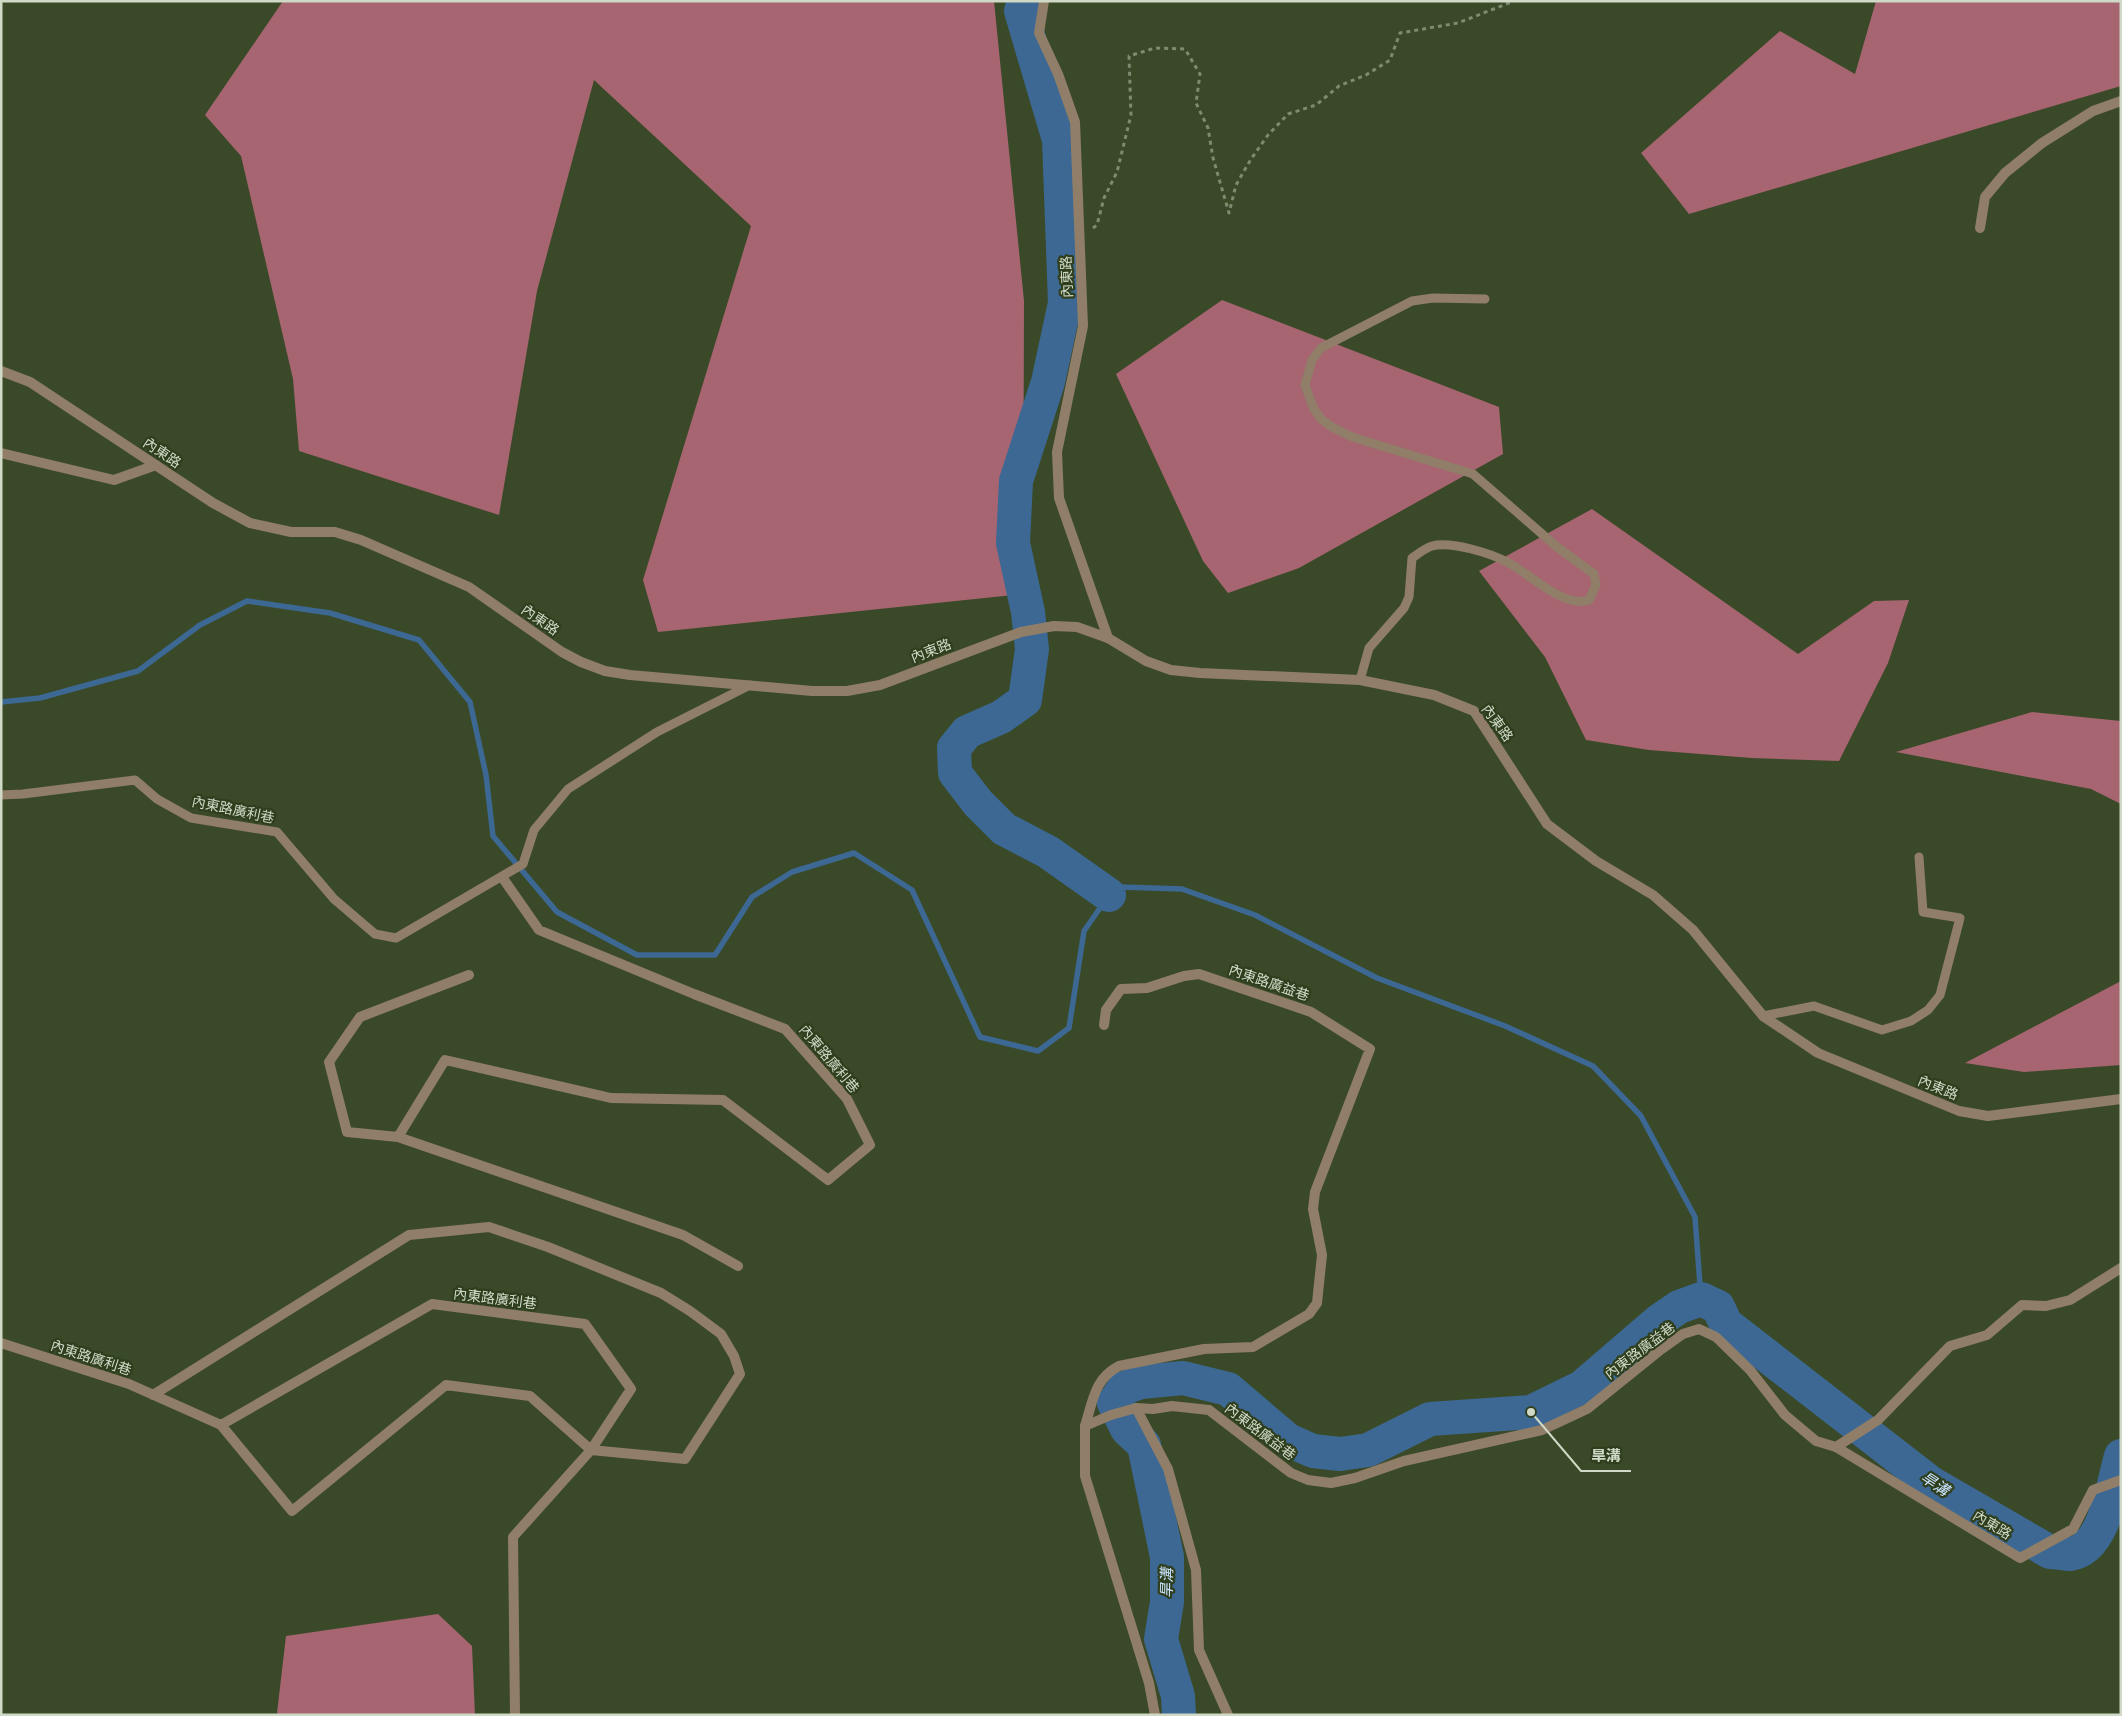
<svg xmlns="http://www.w3.org/2000/svg" width="2122" height="1716" font-family="'Fira Sans','Noto Sans TC',sans-serif">
	<style>
		.forest { fill: #a66570 }
		.lines { fill: none; stroke-linecap: round; stroke-linejoin: round }
		.stream { stroke: #3c6893; stroke-width: 5.5 }
		.river { stroke: #3c6893; stroke-width: 34 }
		.path { stroke: #7e8b70; stroke-width: 3; stroke-dasharray: 4 4; stroke-linecap: butt }
		.service { stroke: #907e69; stroke-width: 9 }
		.minor { stroke: #907e69; stroke-width: 10 }
		.tertiary { stroke: #907e69; stroke-width: 10 }
		.labels { text-anchor: middle; dominant-baseline: central; stroke-width: 4.5; stroke-linejoin: round; paint-order: stroke }
		.street-label { font-size: 14px; fill: #cfd9c6; stroke: #2f3f1e }
		.water-label { font-size: 15px; font-style: italic; fill: #cbe4ff; stroke: #2f3f1e }
		.leader { fill: none; stroke: #cfd9c6; stroke-width: 2 }
		.callout-dot { fill: #cfd9c6; stroke: #2f3f1e; stroke-width: 2 }
		.callout-label { font-size: 15px; text-anchor: middle; font-weight: bold; fill: #cfd9c6; stroke: #2f3f1e; stroke-width: 4.5; stroke-linejoin: round; paint-order: stroke }
	</style>
	<rect width="100%" height="100%" fill="#3a4a28"/>
	<!-- forest -->
	<path class="forest" d="M283,1H994L1024,301L1023,594L658,632L643,580L751,226L594,80L537,291L499,515L299,451L293,379L241,156L205,115Z
		M1876,1H2121V86L1689,214L1641,153L1780,31L1855,74Z
		M1222,300L1499,407L1503,454L1299,568L1228,593L1203,561L1116,374Z
		M1592,509L1798,654L1874,601L1909,600L1888,663L1839,761L1752,758L1649,750L1586,740L1545,657L1479,571Z
		M2032,712L2121,721V804L2091,789L1896,752Z
		M2121,981V1065L2024,1072L1965,1063Z
		M438,1614L472,1646L475,1715H279L277,1713L286,1636Z"/>
	<g class="lines">
		<!-- stream -->
		<path class="stream" d="M1,702L40,698L138,671L200,625L247,601L330,613L419,640L470,702L486,775L493,836L557,912L637,955H715L752,897L792,872L854,853L912,890L980,1037L1038,1051L1069,1028L1084,931L1109,895L1121,887L1182,889L1255,915L1377,978L1505,1026L1593,1066L1641,1116L1695,1217L1701,1299"/>
		<!-- river -->
		<path class="river" d="M1024,1L1021,11L1059,140L1065,303L1048,382L1016,481L1013,543L1028,612L1032,649L1025,700L1001,717L967,732L954,748L955,773L978,803L1004,829L1048,852L1109,895
			M1179,1715L1178,1696L1161,1639L1167,1602V1557L1144,1445L1127,1429L1114,1403L1124,1388L1141,1382L1183,1378L1228,1389L1288,1440L1313,1451L1340,1454L1368,1450L1430,1419L1531,1412L1582,1387L1660,1320L1679,1307L1701,1299L1718,1307L1726,1324L1931,1483L2050,1552C2056,1552 2064,1554 2070,1554C2105,1550 2113,1483 2121,1456"/>
		<!-- path -->
		<path class="path" d="M1093,228L1097,225L1104,198L1117,172L1131,115L1129,56L1155,48L1185,49L1200,74L1196,103L1208,128L1213,158L1229,213L1236,185L1251,159L1268,135L1288,114L1316,105L1339,86L1366,75L1390,60L1400,33L1458,23L1514,1"/>
		<!-- service -->
		<path class="service" d="M1360,680L1369,648L1404,608L1409,597L1412,558C1418,554 1425,548 1432,546C1451,541 1490,553 1507,562C1529,573 1564,609 1589,600L1596,585L1594,574L1557,547L1473,474L1352,437L1332,427L1321,419L1313,407L1305,385L1312,360L1321,348L1412,301L1433,298L1485,299
			M1,795L23,794L135,780L157,799L191,818L277,832L334,899L375,934L396,938L523,864L534,830L568,789L657,732L750,685
			M1763,1016L1814,1006L1882,1030L1911,1021L1928,1010L1940,995L1960,918L1923,912L1919,857"/>
		<!-- minor -->
		<path class="minor" d="M1044,1L1039,33L1058,74L1075,122L1083,326L1057,452L1059,498L1108,638
			M1980,228L1985,197L2005,173L2042,143L2093,111L2121,101
			M1,453L114,480L156,465
			M502,877L539,930L694,994L785,1029L847,1099L870,1145L828,1180L723,1100L611,1098L445,1060L398,1137L683,1235L738,1266
			M398,1137L347,1132L329,1062L360,1017L469,975
			M1,1343L129,1384L221,1425L432,1304L585,1324L631,1389L591,1450L513,1537L515,1715
			M153,1395L409,1235L489,1227L548,1247L661,1293L690,1311L721,1334L734,1356L740,1374L685,1459L591,1450L530,1396L446,1385L292,1511L221,1425
			M1136,1408L1168,1469L1196,1570L1199,1650L1228,1715
			M1085,1426C1093,1401 1094,1379 1119,1366L1204,1349L1253,1347L1309,1314L1317,1303L1322,1255L1313,1209L1315,1192L1370,1049L1311,1012L1199,974L1184,976L1147,988L1121,989L1106,1010L1104,1025
			M1836,1447L2020,1558L2073,1529L2093,1490L2121,1480"/>
		<!-- tertiary -->
		<path class="tertiary" d="M1,371L30,382L213,503L250,523L291,532H335L361,540L469,587L562,652L581,662L605,671L630,675L812,691H847L880,685L1021,632L1054,626L1077,627L1108,638L1146,661L1171,670L1200,673L1360,680L1434,695L1474,711L1547,824L1596,861L1653,895L1693,930L1763,1016L1818,1053L1959,1111L1988,1116L2121,1099
			M1155,1715L1149,1683L1085,1476V1426L1111,1415L1136,1408L1153,1409L1172,1406L1209,1410L1291,1473L1308,1480L1331,1483L1355,1478L1404,1461L1542,1430L1587,1409L1659,1351L1683,1334L1699,1329L1716,1337L1750,1370L1785,1415L1816,1441L1836,1447L1878,1420L1950,1346L1987,1335L2022,1305L2046,1306L2070,1300L2121,1268"/>
	</g>
	<g class="labels">
		<!-- street labels -->
		<g class="street-label">
			<text transform="translate(1067 277) rotate(-92)">內東路</text>
			<text transform="translate(162 453) rotate(34)">內東路</text>
			<text transform="translate(540 620) rotate(35)">內東路</text>
			<text transform="translate(931 651) rotate(-21)">內東路</text>
			<text transform="translate(1497 723) rotate(54)">內東路</text>
			<text transform="translate(233 810) rotate(12)">內東路廣利巷</text>
			<text transform="translate(1269 983) rotate(19)">內東路廣益巷</text>
			<text transform="translate(829 1059) rotate(50)">內東路廣利巷</text>
			<text transform="translate(1938 1088) rotate(22)">內東路</text>
			<text transform="translate(495 1299) rotate(7)">內東路廣利巷</text>
			<text transform="translate(1640 1351) rotate(-37)">內東路廣益巷</text>
			<text transform="translate(91 1358) rotate(18)">內東路廣利巷</text>
			<text transform="translate(1260 1432) rotate(37)">內東路廣益巷</text>
			<text transform="translate(1992 1525) rotate(31)">內東路</text>
		</g>
		<!-- water labels -->
		<g class="water-label">
			<text transform="translate(1935 1484) rotate(33)">旱溝</text>
			<text transform="translate(1167 1583) rotate(-89)">旱溝</text>
		</g>
	</g>
	<!-- callouts -->
	<path class="leader" d="M1531 1412L1581 1471H1631"/>
	<circle class="callout-dot" cx="1531" cy="1412" r="5"/>
	<g class="callout-label">
		<text x="1606" y="1461">旱溝</text>
	</g>
	<!-- border -->
	<rect width="2122" height="1716" fill="none" stroke="#cfd9c6" stroke-width="5"/>
</svg>
